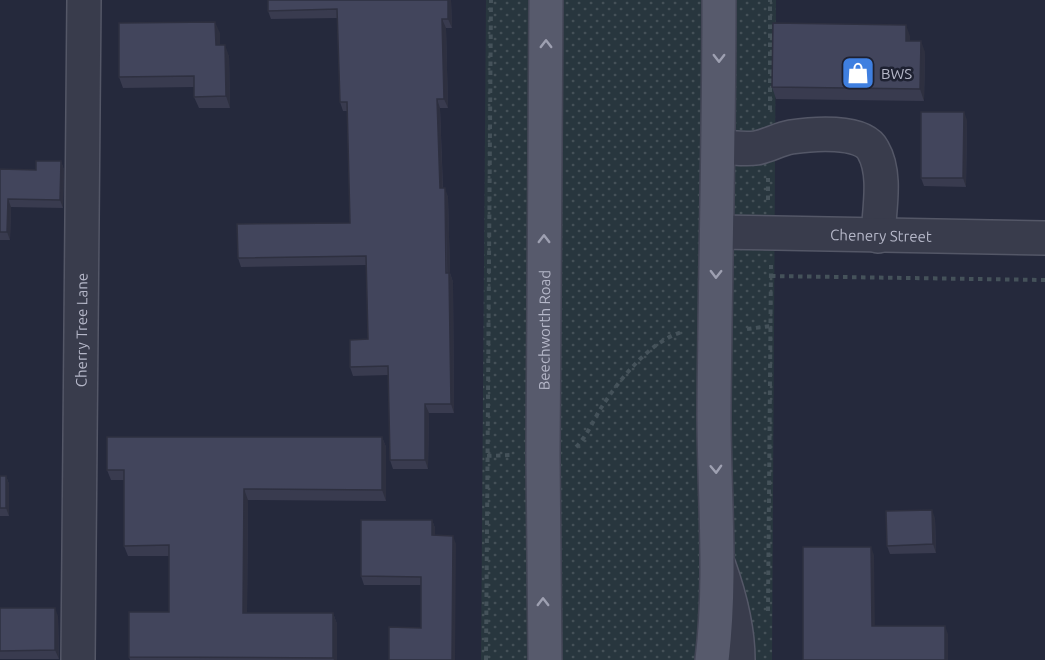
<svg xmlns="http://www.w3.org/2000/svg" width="1045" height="660" font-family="Ubuntu,sans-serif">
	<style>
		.grass { fill: url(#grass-dots) }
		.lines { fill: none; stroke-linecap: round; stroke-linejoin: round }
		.minor-casing { stroke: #545767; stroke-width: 36 }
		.major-casing { stroke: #424555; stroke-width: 36 }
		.path { stroke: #45525a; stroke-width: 4; stroke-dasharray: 4.5 4.5; stroke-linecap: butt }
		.minor { stroke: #393c4c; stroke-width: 33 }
		.major { stroke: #575a6c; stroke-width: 33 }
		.wall { fill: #393b4f }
		.shaded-wall { fill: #2e3040 }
		.building { fill: #42455c; stroke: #2e3040; stroke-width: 1.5 }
		.oneway { stroke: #9ea0b1 }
		.labels { text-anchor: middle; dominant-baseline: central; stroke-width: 5; stroke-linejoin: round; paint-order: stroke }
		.poi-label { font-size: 15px; fill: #b5b7c8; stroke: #1e2131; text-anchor: start }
		.street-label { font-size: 15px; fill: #b5b7c8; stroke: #1e2131 }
	</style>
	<defs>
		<pattern id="grass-dots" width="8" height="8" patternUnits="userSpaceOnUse" patternTransform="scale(1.5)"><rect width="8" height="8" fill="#28363e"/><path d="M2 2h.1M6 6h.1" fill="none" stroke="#455158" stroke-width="1.8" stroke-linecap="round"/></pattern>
	</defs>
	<rect width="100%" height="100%" fill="#25293c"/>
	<!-- grass -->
	<path class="grass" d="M486,0H776L772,660H481Z"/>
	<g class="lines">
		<defs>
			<g id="minor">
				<path d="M719,147C730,147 744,150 756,148C768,146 779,139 791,137C811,134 862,129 873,150C887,174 879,210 878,236"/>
				<path id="s1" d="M717,232L1045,238"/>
				<path d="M719,566C730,597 738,627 738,660"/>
				<path id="s2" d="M78,660L84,0"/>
			</g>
			<g id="major">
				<path id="s3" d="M545,660L543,455L546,0"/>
				<path d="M712,660C722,578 714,497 714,414C715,276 719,138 719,0"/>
			</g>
		</defs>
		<!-- minor casing -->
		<use href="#minor" class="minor-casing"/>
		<!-- major casing -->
		<use href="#major" class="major-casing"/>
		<!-- path -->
		<path class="path" d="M770,110V0
			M768,200V178
			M771,276L1045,280
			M747,329L771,326
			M576,447C587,436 593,421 601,408C619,380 650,341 682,332
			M487,456L511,455
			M768,611L771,265
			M486,660L491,0"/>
		<!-- minor -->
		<use href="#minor" class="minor"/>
		<!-- major -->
		<use href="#major" class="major"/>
	</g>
	<!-- wall -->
	<path class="wall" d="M268,0H451L452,28H446L448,108H440L443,188L448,197L450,273L453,282L454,413H429L428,469H393L390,460L388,375L353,376L350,367L368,339L366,265L241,267L238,258L350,223L347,111H343L340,102L337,18L271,19L268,11Z
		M220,33V45L229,56L230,108H199L194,97V87L123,88L119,77Z
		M910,36V41L925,52L924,101L776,99L772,87Z
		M967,120L966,187L924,186L921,178Z
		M61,161L64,170L63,208L11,207L10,240H0V169L36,170Z
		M382,437L386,447V501L248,500L247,613H333L337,624V660H130L129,657L169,612V556H128L124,546V480H111L107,470Z
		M0,476H6L9,484V516H0Z
		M935,518L936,553L890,554L887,546Z
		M432,520L435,528V535L456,544L421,585H364L361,576Z
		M0,608L58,616L59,659H0Z"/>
	<!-- shaded-wall -->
	<path class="shaded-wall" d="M448,0H451L452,28L448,19Z
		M442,19L446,28L448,108L444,99Z
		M215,22L220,33V57L216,45Z
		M906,25L910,36V52L906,41Z
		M921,41L925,52L924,101L920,89Z
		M225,45L229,56L230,108L226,96Z
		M437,99L440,108L443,197L440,188Z
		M964,112L967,120L966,187L963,178Z
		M61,161L64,170L63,208L60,200Z
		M445,188L448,197L450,273L453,282L454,413L451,404Z
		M8,199L11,207L10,240L7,232Z
		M425,404L429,413L428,469L425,460Z
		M382,437L386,447V501L382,490Z
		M6,476L9,484V516L6,508Z
		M244,489L248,500L247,623L243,613Z
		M932,510L935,518L936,553L933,544Z
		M432,520L435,528V544L432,535Z
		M453,536L456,544L455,660H452Z
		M871,547L874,555L875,635L872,626Z
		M55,608L58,616L59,659L55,650Z
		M333,613L337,624V660H334L333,658Z
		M945,626L948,634V660H945Z"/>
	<!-- building -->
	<path class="building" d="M268,0H448V19H442L444,99H437L440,188H445L446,273H449L451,404H425V460H390L388,366L350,367V340L368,339L366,256L238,258L237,224L350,223L347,102H340L337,9L268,11Z
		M215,22L216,45H225L226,96L194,97V76L119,77V23Z
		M773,23L906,25V41H921L920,89L772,87Z
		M921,112H964L963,178H921Z
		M36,161H61L60,200L8,199L7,232H0V169L36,170Z
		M107,437H382V490L244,489L243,613H333V658L129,657V612H169V545L124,546V470H107Z
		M0,476H6V508H0Z
		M932,510L933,544L887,546L886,511Z
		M361,520H432V535L453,536L452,660H389V627L421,628V577L361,576Z
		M803,547H871L872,626H945V660H803Z
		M0,608H55V650L0,651Z"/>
	<!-- one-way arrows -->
	<defs><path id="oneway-chevron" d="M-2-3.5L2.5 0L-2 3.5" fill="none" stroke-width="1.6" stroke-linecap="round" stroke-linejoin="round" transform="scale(1.5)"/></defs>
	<g class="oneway">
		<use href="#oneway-chevron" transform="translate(546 44) rotate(-90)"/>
		<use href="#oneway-chevron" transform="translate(719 58) rotate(90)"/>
		<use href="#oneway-chevron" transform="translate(544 239) rotate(-90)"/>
		<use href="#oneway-chevron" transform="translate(716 274) rotate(91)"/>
		<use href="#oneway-chevron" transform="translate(716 469) rotate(88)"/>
		<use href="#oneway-chevron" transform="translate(543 602) rotate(-90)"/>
	</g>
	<!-- icons -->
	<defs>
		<symbol id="shop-square" viewBox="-11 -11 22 22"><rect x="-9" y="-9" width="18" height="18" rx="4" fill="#3f7fe0" stroke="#1e2131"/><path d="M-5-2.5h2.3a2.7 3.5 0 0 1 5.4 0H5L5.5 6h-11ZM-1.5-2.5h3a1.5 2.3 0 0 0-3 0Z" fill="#fff"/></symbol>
	</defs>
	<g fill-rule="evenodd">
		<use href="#shop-square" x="839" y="54" width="38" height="38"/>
	</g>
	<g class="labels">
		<!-- poi labels -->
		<g class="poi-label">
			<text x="881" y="73">BWS</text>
		</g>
		<!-- street labels -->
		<g class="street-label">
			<text stroke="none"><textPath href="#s1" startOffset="164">Chenery Street</textPath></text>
			<text stroke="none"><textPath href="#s2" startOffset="330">Cherry Tree Lane</textPath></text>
			<text stroke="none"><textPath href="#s3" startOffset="330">Beechworth Road</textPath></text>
		</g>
	</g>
</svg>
